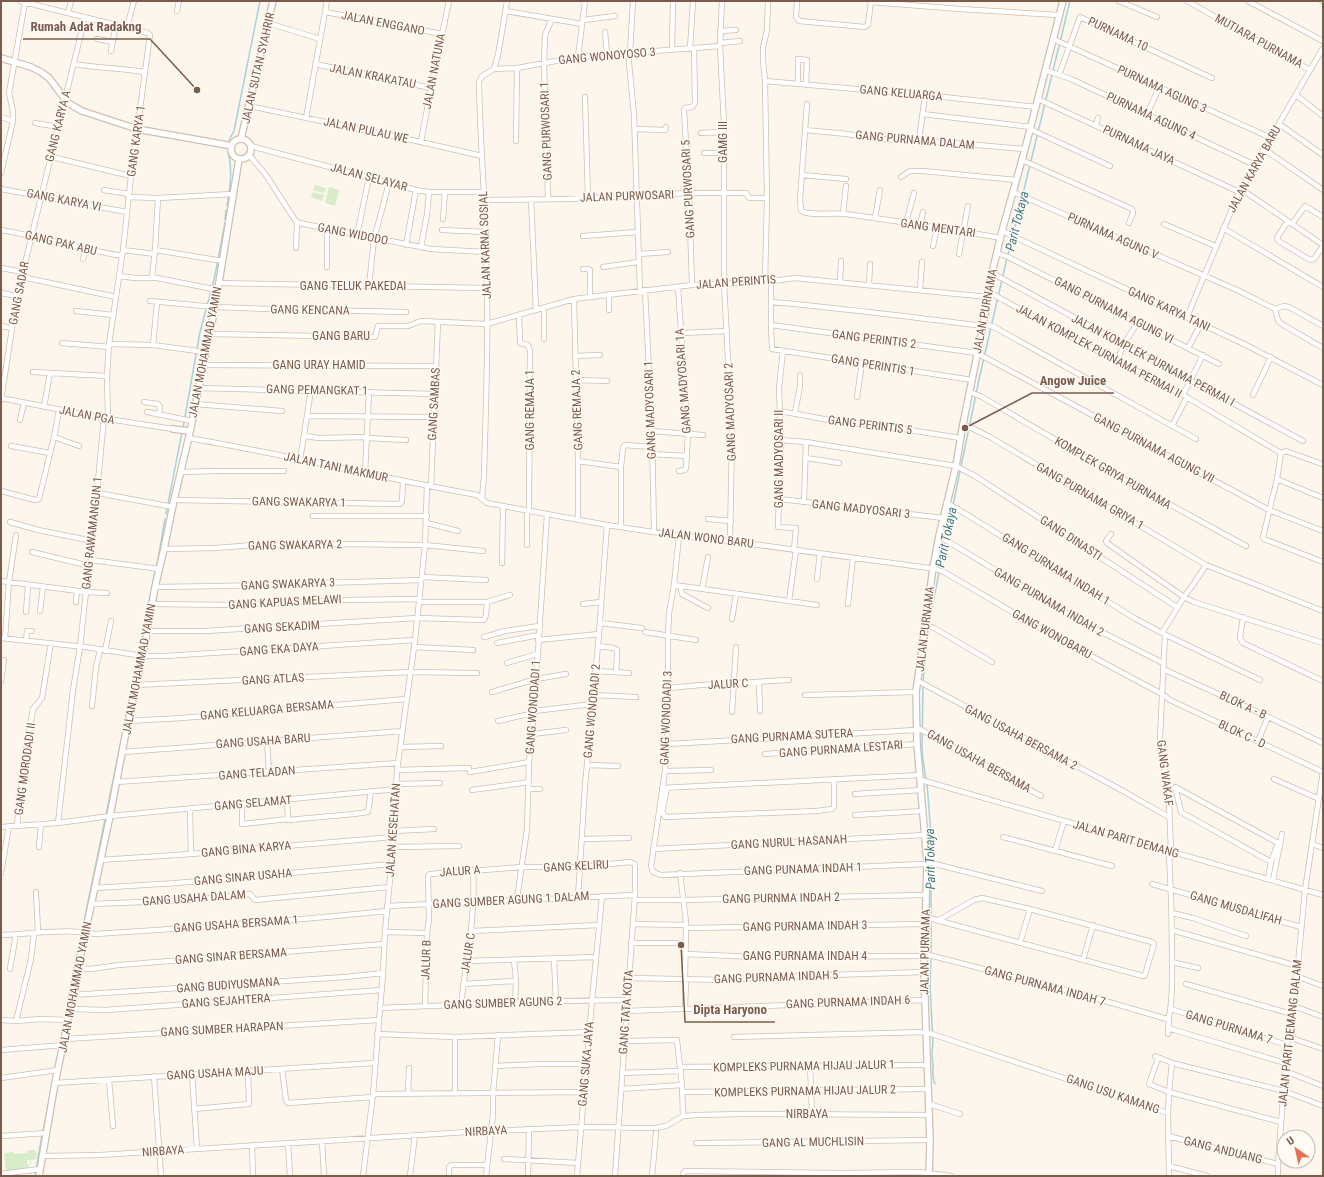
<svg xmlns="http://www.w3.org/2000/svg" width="1324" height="1177" font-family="'Roboto Condensed',sans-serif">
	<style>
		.green { fill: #d8ecc9 }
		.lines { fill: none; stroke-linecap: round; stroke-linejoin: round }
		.stream { stroke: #a5d3da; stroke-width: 1.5 }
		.minor-casing { stroke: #d1beb0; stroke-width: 6 }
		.tertiary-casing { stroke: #d1beb0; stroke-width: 8 }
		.minor { stroke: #fff; stroke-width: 4.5 }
		.tertiary { stroke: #fff; stroke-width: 5.5 }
		.labels { text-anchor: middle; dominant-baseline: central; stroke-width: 3; stroke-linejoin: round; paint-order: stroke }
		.street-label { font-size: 12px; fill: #7a5c4d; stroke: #fffaf3 }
		.water-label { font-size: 13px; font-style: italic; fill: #437c86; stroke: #fffaf3 }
		.leader { fill: none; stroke: #7a5c4d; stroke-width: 1.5 }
		.callout-dot { fill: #7a5c4d; stroke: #fffaf3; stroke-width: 1.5 }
		.callout-label { font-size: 13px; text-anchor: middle; font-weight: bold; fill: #7a5c4d; stroke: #fffaf3; stroke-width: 3; stroke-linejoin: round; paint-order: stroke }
	</style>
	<rect width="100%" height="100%" fill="#fdf6ec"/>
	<!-- green -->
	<path class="green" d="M315,185L326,188L324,193L313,190Z
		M329,187L339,190L335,206L325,203Z
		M313,192L324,195L322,201L311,197Z
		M28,1150H35L37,1154L36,1159L31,1160V1165H30V1160H27V1164H29L28,1169L6,1172L4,1153L13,1152L14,1154L27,1153Z"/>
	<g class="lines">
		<!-- stream -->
		<path class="stream" d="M229,140L234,131L260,1
			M227,206C230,187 233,171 228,151
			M225,219L226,210
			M1008,255L1070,1
			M183,428L200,332L214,280L225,223
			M953,505L980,375L1007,258
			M166,514L182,432
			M946,538L952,508
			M157,565L165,519
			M153,582L155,572
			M139,652L151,592
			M923,682L928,629L945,542
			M923,686L922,752L926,780
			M927,783L931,835V862
			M931,953V865
			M931,957L930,985L933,1044C931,1053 932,1056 933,1064C933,1071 932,1078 935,1084
			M72,980L138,659
			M60,1045L68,1004
			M43,1131L49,1104
			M35,1176L42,1135"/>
		<defs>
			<path id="minor" d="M20,1L148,33L150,35L131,176L123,250L109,344L107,376L108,419
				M722,1L720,46L724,124V283L732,436L730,541
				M797,1L796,17L799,21L865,27L868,25L871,1
				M1119,1L1157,17
				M1187,1L1310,70
				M1248,1L1323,41
				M1322,1H1323
				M871,2L960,9L1059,15
				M177,11L179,1
				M506,11L582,24
				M325,12L442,34
				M68,13L71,1
				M583,20L615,16
				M268,23L320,39
				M127,27L134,1
				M720,31L736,30
				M605,32L607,54
				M97,39L113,42
				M1053,39L1271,138
				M720,43L740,41
				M690,49L693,1
				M672,50L673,1
				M111,51L116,24
				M628,52L634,115L640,290
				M630,52L633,1
				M578,57L585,1
				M74,64C97,68 121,68 144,72
				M315,64L431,88
				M494,69L498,55L507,1
				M1045,70L1071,79L1255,165
				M1059,75L1080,17L1212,78
				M765,81L925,95L1036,107
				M798,84V59L807,60L806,85
				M1296,95L1323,116
				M585,97L588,198
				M1038,99L1239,192
				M807,104L800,199L801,210L803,212C817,216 832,212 846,214C897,221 949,229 1001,238
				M249,106L421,142L482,156
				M923,114L1031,127
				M1147,114L1159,88
				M1,117L13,121
				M306,118L327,1
				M35,123L59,127
				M1279,124L1323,155
				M1096,125L1098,118
				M635,129L665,130L666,127
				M1030,129L1110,166
				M805,130L847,134L877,139L919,140L1025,149
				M701,133L723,132
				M919,140L925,95
				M516,141L517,68
				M421,142L431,88L449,1
				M251,146L416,190L429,192H484
				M1264,149L1323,190
				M704,153H723
				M249,155L266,175L295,220L299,223L431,249L486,252
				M52,157L131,176
				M1022,160L1132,209L1133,213L1129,223
				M1,173L13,121V111L9,93L25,2
				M802,175L846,179
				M901,177L910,171H923L1016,180
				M1,189L127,212
				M1241,189L1323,245
				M104,190L129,194
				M1013,192L1237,290L1275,309L1284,306L1289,307L1323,326
				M128,197L158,198L233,194
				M158,198L155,250L152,277L218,290
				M531,199L536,310
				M548,199L544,63L545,35L552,19
				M484,200L567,199L689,193H746L749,198H767
				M843,214L846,186
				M875,218L880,190
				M443,219L445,192
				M1288,221L1278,236L1277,239L1280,242L1310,260L1314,259L1323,246
				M906,223L914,193
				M1164,224L1215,246
				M1292,224L1305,206L1323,217
				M920,225L923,212
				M1223,228L1323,287
				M1,230C41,237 81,249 122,256
				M442,230L486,232
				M1002,231L1246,345L1323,385
				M357,235L369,177
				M583,236L638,232
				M406,245L416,190
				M933,246L937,227
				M421,247L427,214L429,192
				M296,248L297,223
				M123,250L155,254
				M155,250L223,261
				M997,253L1008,257L1219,364
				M638,254L668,252
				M959,254L968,206
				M83,259L86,249
				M327,267V230
				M603,267L638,262
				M1,268L23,272
				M583,269H588L590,270V297
				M992,273L1303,441
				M119,276L135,278H153
				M22,277L116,297
				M840,281L841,261
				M765,282L767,198L765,81L763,60V47L767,30L768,1
				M771,282V325L772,349L972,380
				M219,283L487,288
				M869,284L870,264
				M692,285L689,193L684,110L685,108L692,107L695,103L694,49
				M369,286L374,239L389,183
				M678,287L688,434L686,468L685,470L679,471
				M645,290L652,431L654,531
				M920,290L922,262
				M989,292L1048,325L1183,395L1281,453
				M1,293L17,296
				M609,294V310
				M574,299L578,461V520
				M150,301L215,307L270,309L406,312
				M771,302C842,308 912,317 983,326
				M544,308V339
				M1275,309L1278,320L1280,323L1323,348
				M76,311L113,315
				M519,315L520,343L528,345L530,351L529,511
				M1187,317L1239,192L1323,48
				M984,324L994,327L1196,439
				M771,325L977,353L1269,510L1323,531
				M1,326L12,328
				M681,333L727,331
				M209,334L375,337L378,326H408L421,321L487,324L574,299L590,297L692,285L765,282L795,278L988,297
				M62,343L109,347
				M109,344L153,345L205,352
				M153,345L157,303
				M1188,348L1201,324
				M783,351L779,388L781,440L778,527L796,528L794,550
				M575,356L600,355
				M1117,361L1124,344L1138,322
				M203,365L436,366
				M33,372L107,376
				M576,380L607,381
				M198,388L435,394
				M970,392L982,397L1116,475L1246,546
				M1183,395L1203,355
				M1253,395L1271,357
				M857,397L862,363
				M1,398L108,419L173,429
				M1,400L17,296L85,17
				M144,402L158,404L160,407L159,414
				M195,404L282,411
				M44,407L50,373
				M780,411L829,420L903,429L960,438
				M147,412L192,421
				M795,413L800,386V375
				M308,416L434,417
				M20,420L24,403
				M963,424L990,437L1206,565L1323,611
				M1172,426L1187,397
				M652,431L703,435
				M305,436L319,438L368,437
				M54,437L79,446
				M188,438C285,454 380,478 477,495L487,503L607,525L679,536L730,541L936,569L944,572L1050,634L1162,694L1170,700L1323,772
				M368,438L406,440
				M781,440L806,442L956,466L975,476L1177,607
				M11,446L50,453
				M1281,453L1277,479L1263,537L1264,539L1323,562
				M1281,453L1286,451L1322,464
				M651,454L687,456
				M806,458L839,463
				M300,460L311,390
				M578,461L621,467
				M180,472L214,471H284
				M365,473L369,392
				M1277,479L1323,498
				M431,486L438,322
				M1,491L35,500L39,499L54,437L59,410
				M98,493L173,507
				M482,498L484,476C486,401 489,326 486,252C485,195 480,139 479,82L482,76L494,69L517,68L578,57L720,46
				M780,499L943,518
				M174,500L400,504L402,501L403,481
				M804,502L806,442
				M946,503L956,508L1136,619L1162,633L1184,597L1194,602L1323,643
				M313,516H427
				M708,519L731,521
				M10,522L38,530L93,541
				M427,523L458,531
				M621,527V467L623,447L625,445L652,447
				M1111,534L1106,541L1107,543L1184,597L1195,582L1206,565
				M679,536L674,585L669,613L668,636V721L667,744L665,771L651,866L653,872L661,875L926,864
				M939,536L1078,620L1163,663
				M527,545V511
				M164,549L216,548L253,545L340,544L425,545L483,551
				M32,552L90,566
				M91,560L160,569
				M502,563L503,506
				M422,577L486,580
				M817,579L820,553
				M1,581L86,592L107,593
				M674,585L817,605
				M680,586L682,594L708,608
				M155,587L223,586L421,580
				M702,589L708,557
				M789,601L796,550
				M76,602L77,591
				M419,602H487L510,595
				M152,604L236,605L342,600L419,599
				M583,604L601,602
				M848,604L853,558
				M40,611L43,587
				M26,612L28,585
				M1243,617L1240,638L1243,643L1323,681
				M732,619L736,594
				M600,623L642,628
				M926,625L934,628L992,662
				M147,631H205L417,618L484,620L486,615L487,602
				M645,632L696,640
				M1164,634L1260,680
				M1165,635L1160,737L1169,802L1171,851
				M484,637L505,631L539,626
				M1,638L85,647L143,656H164L415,640
				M5,638L9,582L16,535
				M538,640L599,634
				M26,641L27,631H32
				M497,643L539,635
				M598,646L614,648L617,650V655L616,672
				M414,647L473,650
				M105,651L111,621
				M507,663L537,654
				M1163,669L1245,706L1323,743
				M595,671L629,673
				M1,681L4,660
				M918,681L1114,786L1169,817
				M759,682L760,711
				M136,685L410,672L477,673
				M668,688L701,685L789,680
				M492,692L536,679L566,674
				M594,695L636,697
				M805,695L916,692
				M92,706L96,667L100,650
				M534,711L593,704
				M732,712L736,647
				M128,721L182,718L406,699
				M498,721L534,713
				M916,727L1041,796
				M532,734L566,730
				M267,741L269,772
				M1258,741L1268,717
				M667,744L916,730
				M401,747L441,746
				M123,752L403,731
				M765,754L917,744
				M588,765L618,766
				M397,770L469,768
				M665,771L711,770
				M470,772L529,762
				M1274,779L1319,799
				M921,780L1323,895
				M116,782L398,763
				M397,784L440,783
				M1175,787L1181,812L1271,862L1268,879
				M1175,787L1278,843L1271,862
				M662,788L920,775
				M667,788L662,812L665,817L816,811L832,809L834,807V779
				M529,789H540
				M472,790L529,782
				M855,794L921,790
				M287,799L288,820L354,814L368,812L371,791
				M242,803V824L288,819
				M190,809L191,854
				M855,815L923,811
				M58,823L73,690L80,647L86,592L90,566L104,418
				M17,826L22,772L33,709L42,698L51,643
				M1,827L58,823L110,816L397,789
				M393,831L434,829
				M1003,837L1112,866
				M582,839L629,838
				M1312,844L1323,848
				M39,847L41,824
				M393,847L459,846
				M653,849L925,835
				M1055,851L1064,821
				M100,860L191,854L393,837
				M927,862L1042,891
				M1,873L9,826
				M680,873L686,922L685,980
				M1273,880L1282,834
				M1152,884L1301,927
				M95,888L177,883L391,864
				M36,892L38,932
				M578,897L585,786L599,634L607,525
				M517,899L527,829L529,762L534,713L547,515
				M635,900H683L926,895
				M91,904L195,900L250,894L255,900L389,887
				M387,906L635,895
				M1172,913L1193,918L1246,936
				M925,917L1143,976L1145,975L1154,944L1152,942L1030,909L982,898L974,900L939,920
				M633,924L686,925
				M686,928L925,924
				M1172,930L1297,966
				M471,931L599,925
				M385,932L427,933L425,1006
				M427,933L429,919L428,876L430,874L522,867H581L630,862L635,864V895L615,1176
				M1,935C32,934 64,928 95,934C192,928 290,921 387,911
				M631,943H686
				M1020,943L1030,909
				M686,954L756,957L925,956
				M925,954L1081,994L1167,1019L1169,1017C1173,998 1172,976 1172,956C1172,921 1171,886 1169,851
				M554,959L556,1001
				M514,960L516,981L515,1003
				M1083,960L1093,925
				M466,961L596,957
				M1172,962L1198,968
				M78,968L91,969L119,965L384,944
				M10,969L16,934
				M1296,976L1323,986
				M629,978L726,980L768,977L924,972
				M463,984L516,981
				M1186,984L1292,1014
				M72,995L346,977L383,973
				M461,1005C466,960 476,916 473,870
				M1294,1006L1323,1017
				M380,1008L556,1001L627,1000
				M685,1008L686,980
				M70,1009L106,1010L382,990
				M1171,1009L1287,1045
				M626,1011L925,1000
				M1,1020L16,1021L40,1019L68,1020
				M16,1021L31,959L34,933
				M1171,1029L1285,1063
				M377,1034L455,1037
				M1168,1034L1169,1017
				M734,1037L926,1032L1168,1113L1169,1092L1281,1122
				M1289,1037L1323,1049
				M65,1039L379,1020
				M624,1041L677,1040L682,1085
				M1,1050L64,1045
				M1155,1056L1172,1063L1284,1091L1323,1106
				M1158,1058L1149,1084L1169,1092L1172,1063
				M810,1065L812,1114
				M496,1066L540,1064H586
				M680,1067L927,1065
				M282,1069L286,1100L288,1103L373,1097
				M1285,1071L1323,1086
				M622,1073L681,1071
				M192,1074L197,1148
				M154,1076L161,1176
				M1,1078L58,1070
				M109,1080L113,1126
				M55,1083L375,1063
				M621,1089L682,1085L683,1116
				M682,1092L928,1089
				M455,1093V1037L589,1032
				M373,1094L584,1092
				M408,1094L409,1068
				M929,1104L960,1114
				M194,1109L249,1104L248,1071
				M1168,1113L1169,1176
				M1,1136L47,1133
				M1168,1136L1278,1164
				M322,1141L324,1176
				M288,1143L290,1176
				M696,1143L930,1140
				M252,1145L253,1175
				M42,1156L100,1155L468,1132L581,1127L656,1128L666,1126L683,1116L697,1115L744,1114L929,1115
				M504,1159L578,1163
				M1169,1166L1207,1176
				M1,1174L40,1169
				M363,1176L373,1094L383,973L385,932L393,847L397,770L415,640L425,545L427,485
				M410,1176L415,1135
				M449,1176V1167L451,1165H486
				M486,1176L493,1114V1093L498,1035
				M528,1176L529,1129
				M577,1176L592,1001L602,896
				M652,1176L656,1133
				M683,1176V1173L685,1171L842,1173L918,1172L951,1176
				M1278,1176V1164L1287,1045L1294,1006L1305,890L1323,771"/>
			<path id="tertiary" d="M1,58L31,67L41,72L49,78L68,103L82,111L137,129L227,145
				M231 149a10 10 0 1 1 20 0a10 10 0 1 1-20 0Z
				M241,139L273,1
				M173,429L189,431
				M39,1176L55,1083L68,1020L72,995L110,816L128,721L143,656L155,587L164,549L174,500L190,432L215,307L239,159
				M929,1176L930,1140L924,972L927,862L917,744L916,692L933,568L939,536L956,466L963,424L983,326L992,273L1002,231L1025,149L1063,1"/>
		</defs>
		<!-- minor casing -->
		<use href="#minor" class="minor-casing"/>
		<!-- tertiary casing -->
		<use href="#tertiary" class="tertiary-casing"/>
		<!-- minor -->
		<use href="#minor" class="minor"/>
		<!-- tertiary -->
		<use href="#tertiary" class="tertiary"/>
	</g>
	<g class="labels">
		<!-- street labels -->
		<g class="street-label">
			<text transform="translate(383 23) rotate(11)">JALAN ENGGANO</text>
			<text transform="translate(1118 34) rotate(25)">PURNAMA 10</text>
			<text transform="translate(1259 41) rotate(29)">MUTIARA PURNAMA</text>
			<text transform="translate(607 56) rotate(-5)">GANG WONOYOSO 3</text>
			<text transform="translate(258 68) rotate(-77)">JALAN SUTAN SYAHRIR</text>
			<text transform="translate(434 71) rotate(-79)">JALAN NATUNA</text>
			<text transform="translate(373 76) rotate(11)">JALAN KRAKATAU</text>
			<text transform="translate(1162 89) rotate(25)">PURNAMA AGUNG 3</text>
			<text transform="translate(901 93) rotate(5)">GANG KELUARGA</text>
			<text transform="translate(1151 116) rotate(25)">PURNAMA AGUNG 4</text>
			<text transform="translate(58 126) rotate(-76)">GANG KARYA A</text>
			<text transform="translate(366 130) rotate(12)">JALAN PULAU WE</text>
			<text transform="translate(546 131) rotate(-92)">GANG PURWOSARI 1</text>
			<text transform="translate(915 140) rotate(5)">GANG PURNAMA DALAM</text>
			<text transform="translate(136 141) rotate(-82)">GANG KARYA 1</text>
			<text transform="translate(723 142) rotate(-90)">GAMG III</text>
			<text transform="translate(1139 145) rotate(25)">PURNAMA JAYA</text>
			<text transform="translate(1254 169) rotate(-61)">JALAN KARYA BARU</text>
			<text transform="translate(369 177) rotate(15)">JALAN SELAYAR</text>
			<text transform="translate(688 189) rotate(-93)">GANG PURWOSARI 5</text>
			<text transform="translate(627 196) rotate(-2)">JALAN PURWOSARI</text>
			<text transform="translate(64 200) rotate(11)">GANG KARYA VI</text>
			<text transform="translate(938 228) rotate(8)">GANG MENTARI</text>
			<text transform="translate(353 234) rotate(11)">GANG WIDODO</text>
			<text transform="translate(1113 236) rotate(24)">PURNAMA AGUNG V</text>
			<text transform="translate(61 243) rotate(13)">GANG PAK ABU</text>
			<text transform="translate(485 245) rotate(-92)">JALAN KARNA SOSIAL</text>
			<text transform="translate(736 282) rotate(-4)">JALAN PERINTIS</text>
			<text x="353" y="286">GANG TELUK PAKEDAI</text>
			<text transform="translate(19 293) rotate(-79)">GANG SADAR</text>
			<text transform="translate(1169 309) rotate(25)">GANG KARYA TANI</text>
			<text transform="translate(310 310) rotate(1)">GANG KENCANA</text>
			<text transform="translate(1114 310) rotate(27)">GANG PURNAMA AGUNG VI</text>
			<text transform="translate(985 311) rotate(-79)">JALAN PURNAMA</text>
			<text x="341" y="336">GANG BARU</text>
			<text transform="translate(874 339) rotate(7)">GANG PERINTIS 2</text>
			<text transform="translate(1099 351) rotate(28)">JALAN KOMPLEK PURNAMA PERMAI II</text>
			<text transform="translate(205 352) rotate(-79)">JALAN MOHAMMAD YAMIN</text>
			<text transform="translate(1153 360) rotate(28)">JALAN KOMPLEK PURNAMA PERMAI I</text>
			<text x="319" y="365">GANG URAY HAMID</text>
			<text transform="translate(873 365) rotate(9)">GANG PERINTIS 1</text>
			<text transform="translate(683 381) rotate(-94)">GANG MADYOSARI 1A</text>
			<text transform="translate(317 390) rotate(1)">GANG PEMANGKAT 1</text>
			<text transform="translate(434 404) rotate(-87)">GANG SAMBAS</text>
			<text transform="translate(530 410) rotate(-90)">GANG REMAJA 1</text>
			<text transform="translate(577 410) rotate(-92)">GANG REMAJA 2</text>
			<text transform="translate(650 410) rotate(-92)">GANG MADYOSARI 1</text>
			<text transform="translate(730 412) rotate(-92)">GANG MADYOSARI 2</text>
			<text transform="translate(87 415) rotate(11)">JALAN PGA</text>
			<text transform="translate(870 425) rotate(7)">GANG PERINTIS 5</text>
			<text transform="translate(1154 448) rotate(28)">GANG PURNAMA AGUNG VII</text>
			<text transform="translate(779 459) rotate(-90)">GANG MADYOSARI II</text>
			<text transform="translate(336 467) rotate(12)">JALAN TANI MAKMUR</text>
			<text transform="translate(1113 473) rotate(30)">KOMPLEK GRIYA PURNAMA</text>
			<text transform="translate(1090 496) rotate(30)">GANG PURNAMA GRIYA 1</text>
			<text transform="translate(299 502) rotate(1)">GANG SWAKARYA 1</text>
			<text transform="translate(861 509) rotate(6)">GANG MADYOSARI 3</text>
			<text transform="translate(92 533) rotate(-84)">GANG RAWAMANGUN 1</text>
			<text transform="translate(706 538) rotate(7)">JALAN WONO BARU</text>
			<text transform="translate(1071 538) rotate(33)">GANG DINASTI</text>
			<text transform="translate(295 545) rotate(-1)">GANG SWAKARYA 2</text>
			<text transform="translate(1056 569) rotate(32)">GANG PURNAMA INDAH 1</text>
			<text transform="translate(288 584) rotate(-2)">GANG SWAKARYA 3</text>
			<text transform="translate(285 602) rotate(-3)">GANG KAPUAS MELAWI</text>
			<text transform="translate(1049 602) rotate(30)">GANG PURNAMA INDAH 2</text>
			<text transform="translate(282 627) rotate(-3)">GANG SEKADIM</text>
			<text transform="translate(925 629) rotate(-83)">JALAN PURNAMA</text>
			<text transform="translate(1052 634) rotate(29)">GANG WONOBARU</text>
			<text transform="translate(279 649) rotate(-4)">GANG EKA DAYA</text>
			<text transform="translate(139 669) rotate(-79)">JALAN MOHAMMAD YAMIN</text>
			<text transform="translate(273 679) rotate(-3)">GANG ATLAS</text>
			<text transform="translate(728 684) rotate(-3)">JALUR C</text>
			<text transform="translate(1243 705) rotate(25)">BLOK A - B</text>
			<text transform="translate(533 707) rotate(-86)">GANG WONODADI 1</text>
			<text transform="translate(267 710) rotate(-5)">GANG KELUARGA BERSAMA</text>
			<text transform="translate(592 711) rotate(-85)">GANG WONODADI 2</text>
			<text transform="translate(666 718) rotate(-88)">GANG WONODADI 3</text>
			<text transform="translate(1242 734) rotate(25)">BLOK C - D</text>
			<text transform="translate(792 736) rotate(-3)">GANG PURNAMA SUTERA</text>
			<text transform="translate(1021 737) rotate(28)">GANG USAHA BERSAMA 2</text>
			<text transform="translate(263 741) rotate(-4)">GANG USAHA BARU</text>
			<text transform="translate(841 749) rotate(-4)">GANG PURNAMA LESTARI</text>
			<text transform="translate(979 761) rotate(29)">GANG USAHA BERSAMA</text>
			<text transform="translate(25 769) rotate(-82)">GANG MORODADI II</text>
			<text transform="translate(257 773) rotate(-4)">GANG TELADAN</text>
			<text transform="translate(1165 773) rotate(83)">GANG WAKAF</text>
			<text transform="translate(253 803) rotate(-5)">GANG SELAMAT</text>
			<text transform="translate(393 830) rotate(-86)">JALAN KESEHATAN</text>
			<text transform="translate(1126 839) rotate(16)">JALAN PARIT DEMANG</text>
			<text transform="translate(789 842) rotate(-3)">GANG NURUL HASANAH</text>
			<text transform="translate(246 849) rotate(-5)">GANG BINA KARYA</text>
			<text transform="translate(576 866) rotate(-3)">GANG KELIRU</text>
			<text transform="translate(803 869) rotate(-2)">GANG PUNAMA INDAH 1</text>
			<text transform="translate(460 871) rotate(-4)">JALUR A</text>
			<text transform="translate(243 877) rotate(-5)">GANG SINAR USAHA</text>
			<text transform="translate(194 898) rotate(-4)">GANG USAHA DALAM</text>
			<text transform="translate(781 898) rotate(-1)">GANG PURNMA INDAH 2</text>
			<text transform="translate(511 900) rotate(-3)">GANG SUMBER AGUNG 1 DALAM</text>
			<text transform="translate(1236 908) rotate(16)">GANG MUSDALIFAH</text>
			<text transform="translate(236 924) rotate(-4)">GANG USAHA BERSAMA 1</text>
			<text transform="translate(805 926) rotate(-1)">GANG PURNAMA INDAH 3</text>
			<text transform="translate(925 952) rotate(-89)">JALAN PURNAMA</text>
			<text transform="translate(468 953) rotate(-81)">JALUR C</text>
			<text transform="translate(231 956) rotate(-4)">GANG SINAR BERSAMA</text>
			<text x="805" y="956">GANG PURNAMA INDAH 4</text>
			<text transform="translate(426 960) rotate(-88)">JALUR B</text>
			<text transform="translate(776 977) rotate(-2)">GANG PURNAMA INDAH 5</text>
			<text transform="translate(228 985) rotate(-4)">GANG BUDIYUSMANA</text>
			<text transform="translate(1045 986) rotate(15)">GANG PURNAMA INDAH 7</text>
			<text transform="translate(75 987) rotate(-79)">JALAN MOHAMMAD YAMIN</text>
			<text transform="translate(226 1001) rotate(-4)">GANG SEJAHTERA</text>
			<text transform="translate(848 1002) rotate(-2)">GANG PURNAMA INDAH 6</text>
			<text transform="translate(503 1003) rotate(-2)">GANG SUMBER AGUNG 2</text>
			<text transform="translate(626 1012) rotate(-86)">GANG TATA KOTA</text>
			<text transform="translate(1229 1027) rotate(17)">GANG PURNAMA 7</text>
			<text transform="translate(222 1029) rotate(-3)">GANG SUMBER HARAPAN</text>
			<text transform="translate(1290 1033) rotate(-84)">JALAN PARIT DEMANG DALAM</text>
			<text transform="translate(586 1064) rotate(-85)">GANG SUKA JAYA</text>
			<text transform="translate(804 1066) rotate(-1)">KOMPLEKS PURNAMA HIJAU JALUR 1</text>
			<text transform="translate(215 1073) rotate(-3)">GANG USAHA MAJU</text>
			<text transform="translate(805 1091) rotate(-1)">KOMPLEKS PURNAMA HIJAU JALUR 2</text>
			<text transform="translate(1113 1094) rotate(19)">GANG USU KAMANG</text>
			<text x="807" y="1114">NIRBAYA</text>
			<text transform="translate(486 1131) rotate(-3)">NIRBAYA</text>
			<text transform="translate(813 1142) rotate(-1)">GANG AL MUCHLISIN</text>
			<text transform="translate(1223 1150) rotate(14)">GANG ANDUANG</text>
			<text transform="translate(163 1151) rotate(-4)">NIRBAYA</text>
		</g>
		<!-- water labels -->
		<g class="water-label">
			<text transform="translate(1017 221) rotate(-76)">Parit Tokaya</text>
			<text transform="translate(946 537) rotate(-78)">Parit Tokaya</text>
			<text transform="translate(930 859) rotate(-91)">Parit Tokaya</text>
		</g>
	</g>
	<!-- callouts -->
	<path class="leader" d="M197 90L150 39H23M965 428L1032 393H1114M681 945L685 1022H775"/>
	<g class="callout-dot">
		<circle cx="197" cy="90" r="4"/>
		<circle cx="965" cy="428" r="4"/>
		<circle cx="681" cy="945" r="4"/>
	</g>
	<g class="callout-label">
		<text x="86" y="31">Rumah Adat Radakng</text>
		<text x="1073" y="385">Angow Juice</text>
		<text x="730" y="1014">Dipta Haryono</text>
	</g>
	<!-- border -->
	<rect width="1324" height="1177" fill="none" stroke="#7a5c4d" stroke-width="4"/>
	<!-- north arrow -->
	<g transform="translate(1296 1149) rotate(326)"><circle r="19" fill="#fffaf3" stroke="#cabbb1"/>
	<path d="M0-3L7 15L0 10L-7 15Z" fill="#e76f51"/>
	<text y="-6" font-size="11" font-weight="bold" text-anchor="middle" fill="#7a5c4d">U</text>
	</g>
</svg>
